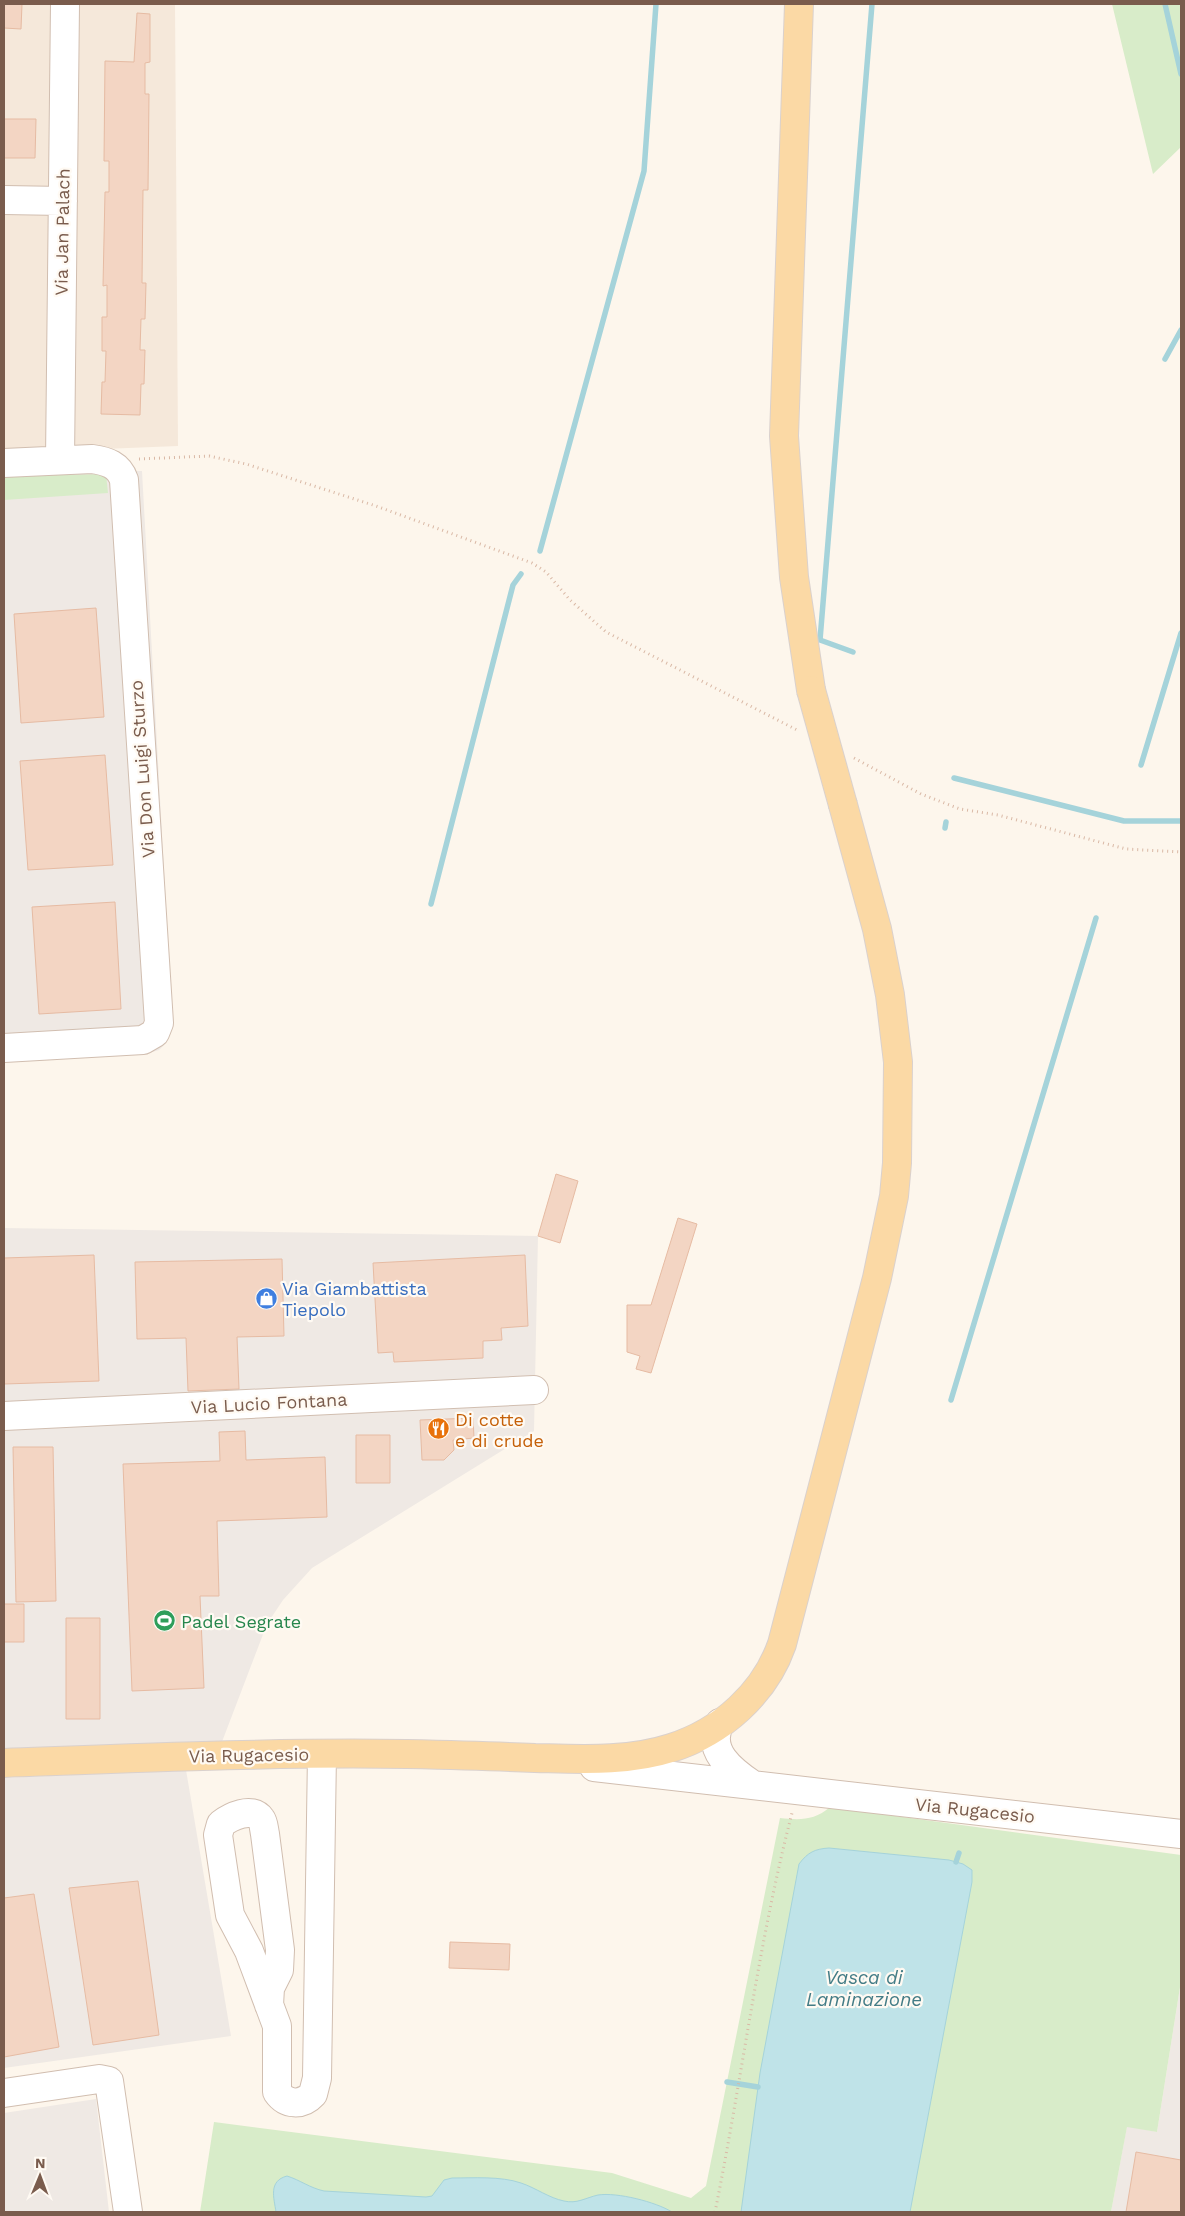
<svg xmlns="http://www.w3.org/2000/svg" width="1185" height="2216" font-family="'Work Sans',sans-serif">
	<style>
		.residential { fill: #f5e8da }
		.industrial { fill: #efe9e4 }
		.green { fill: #d8ecc9 }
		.water { fill: #bfe3e8; stroke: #a5d3da }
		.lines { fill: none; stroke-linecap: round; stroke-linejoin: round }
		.stream { stroke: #a5d3da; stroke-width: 5.5 }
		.building { fill: #f3d5c3; stroke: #e6bba3 }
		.minor-casing { stroke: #d1beb0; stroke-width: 30 }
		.major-casing { stroke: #dad1cd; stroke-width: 30 }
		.path { stroke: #d9b8a5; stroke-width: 3; stroke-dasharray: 1 4; stroke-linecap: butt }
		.minor { stroke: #fff; stroke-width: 28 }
		.major { stroke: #fbd9a5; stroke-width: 28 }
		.major-bridge-casing { stroke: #dad1cd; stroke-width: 30; stroke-linecap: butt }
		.major-bridge { stroke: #fbd9a5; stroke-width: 28 }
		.labels { text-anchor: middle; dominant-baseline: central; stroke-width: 4.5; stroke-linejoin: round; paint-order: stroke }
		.street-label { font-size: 18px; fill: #7a5c4d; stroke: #fffaf3 }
		.shop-label { font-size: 18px; fill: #366cbe; stroke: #fffaf3; text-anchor: start }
		.food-label { font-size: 18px; fill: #c56008; stroke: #fffaf3; text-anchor: start }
		.leisure-label { font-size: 18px; fill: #27864d; stroke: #fffaf3; text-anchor: start }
		.water-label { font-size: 19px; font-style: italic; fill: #437c86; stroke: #fffaf3 }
	</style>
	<rect width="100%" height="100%" fill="#fdf6ec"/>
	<!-- residential -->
	<path class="residential" d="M4,4H175L178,446L4,453Z"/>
	<!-- industrial -->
	<path class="industrial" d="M4,468L142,471L172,1016L171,1027L165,1044L159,1050L149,1053L4,1060Z
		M4,1228L538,1236L534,1431L312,1568L283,1600L267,1624L220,1747L4,1755Z
		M186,1770L231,2036L4,2068V1778Z
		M1181,1981V2212H1111L1127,2126L1157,2132Z
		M96,2099L109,2212H4V2113Z"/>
	<!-- green -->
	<path class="green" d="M1112,4H1181V147L1153,174Z
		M106,474L108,493L4,500V476Z
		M830,1807L1181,1855V1981L1157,2132L1127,2127L1111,2212H200L214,2122L612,2173L691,2198L706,2186L780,1818C799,1820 814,1821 830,1807Z"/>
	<!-- water -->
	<path class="water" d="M829,1848L949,1860L963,1864L972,1870V1882L910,2212H741L760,2073L799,1864C808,1852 815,1849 829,1848Z
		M287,2176C300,2180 310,2188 324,2191L426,2197L432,2196L444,2180L452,2178C473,2178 501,2176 521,2183C536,2188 549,2198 564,2201C577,2204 585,2198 598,2195C617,2192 656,2202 672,2212H276C274,2198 268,2181 287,2176Z"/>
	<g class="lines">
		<!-- stream -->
		<path class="stream" d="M1165,4L1181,74
			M1165,359L1181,330
			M540,551L644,171L656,4
			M853,652L820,640L872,4
			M1141,765L1181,633
			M954,778L1124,821H1181
			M945,828L946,822
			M431,904L513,585L521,574
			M951,1400L1096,918
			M956,1862L959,1853
			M727,2082L758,2087"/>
	</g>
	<!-- building -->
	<path class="building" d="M4,4H22L21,29L4,28Z
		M137,13L150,14V62L145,63V94H149L148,190H143L142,283H146L145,319H141L140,350H145L144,384H141L140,415L101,414L102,382H105L106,351H102V317H107V285L103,286L105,192H109V161H104L105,61L134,62Z
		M4,119H36L35,158H4Z
		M96,608L104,717L21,723L14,614Z
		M105,755L113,865L28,870L20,761Z
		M115,902L121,1009L39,1014L32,907Z
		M556,1174L578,1181L560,1243L538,1236Z
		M678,1218L697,1224L651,1373L636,1369L640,1356L627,1352V1305H651Z
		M94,1255L99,1381L4,1384V1258Z
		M525,1255L528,1326L501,1328L502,1340L483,1341V1358L394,1362L393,1352L378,1353L373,1263Z
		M282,1259L284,1336L237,1337L239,1389L188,1391L186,1338L137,1339L135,1262Z
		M473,1418L474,1438L453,1440L454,1450L444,1460H422L420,1420Z
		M245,1431L246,1460L325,1457L327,1517L217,1521L219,1596H200L204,1688L132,1691L123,1464L220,1461L219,1432Z
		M356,1435H390V1483H356Z
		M13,1447H53L56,1601L16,1602Z
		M4,1604H24V1642H4Z
		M66,1618H100V1719H66Z
		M138,1881L159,2035L93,2045L69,1888Z
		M34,1894L59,2047L4,2057V1898Z
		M450,1942L510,1944L509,1970L449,1968Z
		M1136,2152L1181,2160V2212H1126Z"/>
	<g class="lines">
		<defs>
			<path id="minor" d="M4,200L63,201
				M60,460L65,4
				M4,463L92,459C107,461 119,465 124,480L159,1023L155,1033L143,1040L4,1048
				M4,1416L534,1390
				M720,1723C705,1750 732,1771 753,1785
				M594,1767L1181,1834
				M269,2005L270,1988L279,1970L280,1950L265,1834C264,1830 264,1823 261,1819C252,1806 230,1817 221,1824L218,1835L230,1915L249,1951L277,2026V2092C286,2105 302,2106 313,2094L317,2078L322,1754
				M4,2093L99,2079L109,2081L128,2212"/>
			<path id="major" d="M799,4L784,436L794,577L811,690
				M4,1763C138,1758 272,1752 407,1754C450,1755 492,1756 535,1758C580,1759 628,1762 671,1748C722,1732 765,1693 782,1644L877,1278L894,1196L897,1163L898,1062L890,995L877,929L843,805"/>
		</defs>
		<!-- minor casing -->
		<use href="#minor" class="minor-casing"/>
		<!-- major casing -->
		<use href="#major" class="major-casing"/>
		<!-- path -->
		<path class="path" d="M139,459L209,456L246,464L376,506L532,563L546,572L570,600L606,632L799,731
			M854,758L921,794L960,809L998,815L1126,849L1181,852
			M715,2212C742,2079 758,1944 792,1813"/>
		<!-- minor -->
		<use href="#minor" class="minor"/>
		<!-- major -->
		<use href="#major" class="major"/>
		<defs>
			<path id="major-bridge" d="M811,690L843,805"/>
		</defs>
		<!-- major-bridge casing -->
		<use href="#major-bridge" class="major-bridge-casing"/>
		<!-- major-bridge -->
		<use href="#major-bridge" class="major-bridge"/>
	</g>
	<!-- icons -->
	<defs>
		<symbol id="shop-disc" viewBox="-11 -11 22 22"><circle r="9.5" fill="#3f7fe0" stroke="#fffaf3"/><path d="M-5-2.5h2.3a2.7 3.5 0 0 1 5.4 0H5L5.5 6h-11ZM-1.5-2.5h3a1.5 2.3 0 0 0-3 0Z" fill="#fff"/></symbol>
		<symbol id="restaurant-disc" viewBox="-11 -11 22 22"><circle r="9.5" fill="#e8710a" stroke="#fffaf3"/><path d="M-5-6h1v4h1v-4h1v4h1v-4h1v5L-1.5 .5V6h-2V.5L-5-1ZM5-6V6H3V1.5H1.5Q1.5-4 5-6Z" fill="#fff"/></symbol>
		<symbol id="stadium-disc" viewBox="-11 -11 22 22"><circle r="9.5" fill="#2e9e5b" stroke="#fffaf3"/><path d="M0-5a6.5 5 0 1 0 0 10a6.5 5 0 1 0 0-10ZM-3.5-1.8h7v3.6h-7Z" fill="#fff"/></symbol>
	</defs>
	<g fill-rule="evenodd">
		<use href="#shop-disc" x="254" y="1286" width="25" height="25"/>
		<use href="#restaurant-disc" x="426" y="1416" width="25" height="25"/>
		<use href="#stadium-disc" x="152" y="1608" width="25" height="25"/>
	</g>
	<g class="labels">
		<!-- street labels -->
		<g class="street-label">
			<text transform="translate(62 232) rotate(-89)">Via Jan Palach</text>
			<text transform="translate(142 769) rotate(-94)">Via Don Luigi Sturzo</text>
			<text transform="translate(269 1403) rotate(-3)">Via Lucio Fontana</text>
			<text transform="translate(249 1755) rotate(-1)">Via Rugacesio</text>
			<text transform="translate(975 1810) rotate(6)">Via Rugacesio</text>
		</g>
		<!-- shop labels -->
		<g class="shop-label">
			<text x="282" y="1288">Via Giambattista<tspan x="282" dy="21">Tiepolo</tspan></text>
		</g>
		<!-- food labels -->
		<g class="food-label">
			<text x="455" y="1419">Di cotte<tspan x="455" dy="21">e di crude</tspan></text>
		</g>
		<!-- leisure labels -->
		<g class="leisure-label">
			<text x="181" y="1621">Padel Segrate</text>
		</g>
		<!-- water labels -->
		<g class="water-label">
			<text x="864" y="1977">Vasca di<tspan x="864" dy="22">Laminazione</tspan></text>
		</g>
	</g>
	<!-- border -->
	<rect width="1185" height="2216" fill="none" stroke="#7a5c4d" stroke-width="10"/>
	<!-- north arrow -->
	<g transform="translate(40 2176) rotate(1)" stroke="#fffaf3" stroke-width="4" paint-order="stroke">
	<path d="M0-4L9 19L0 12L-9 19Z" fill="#7a5c4d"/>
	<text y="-8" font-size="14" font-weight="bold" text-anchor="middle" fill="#7a5c4d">N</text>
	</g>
</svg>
